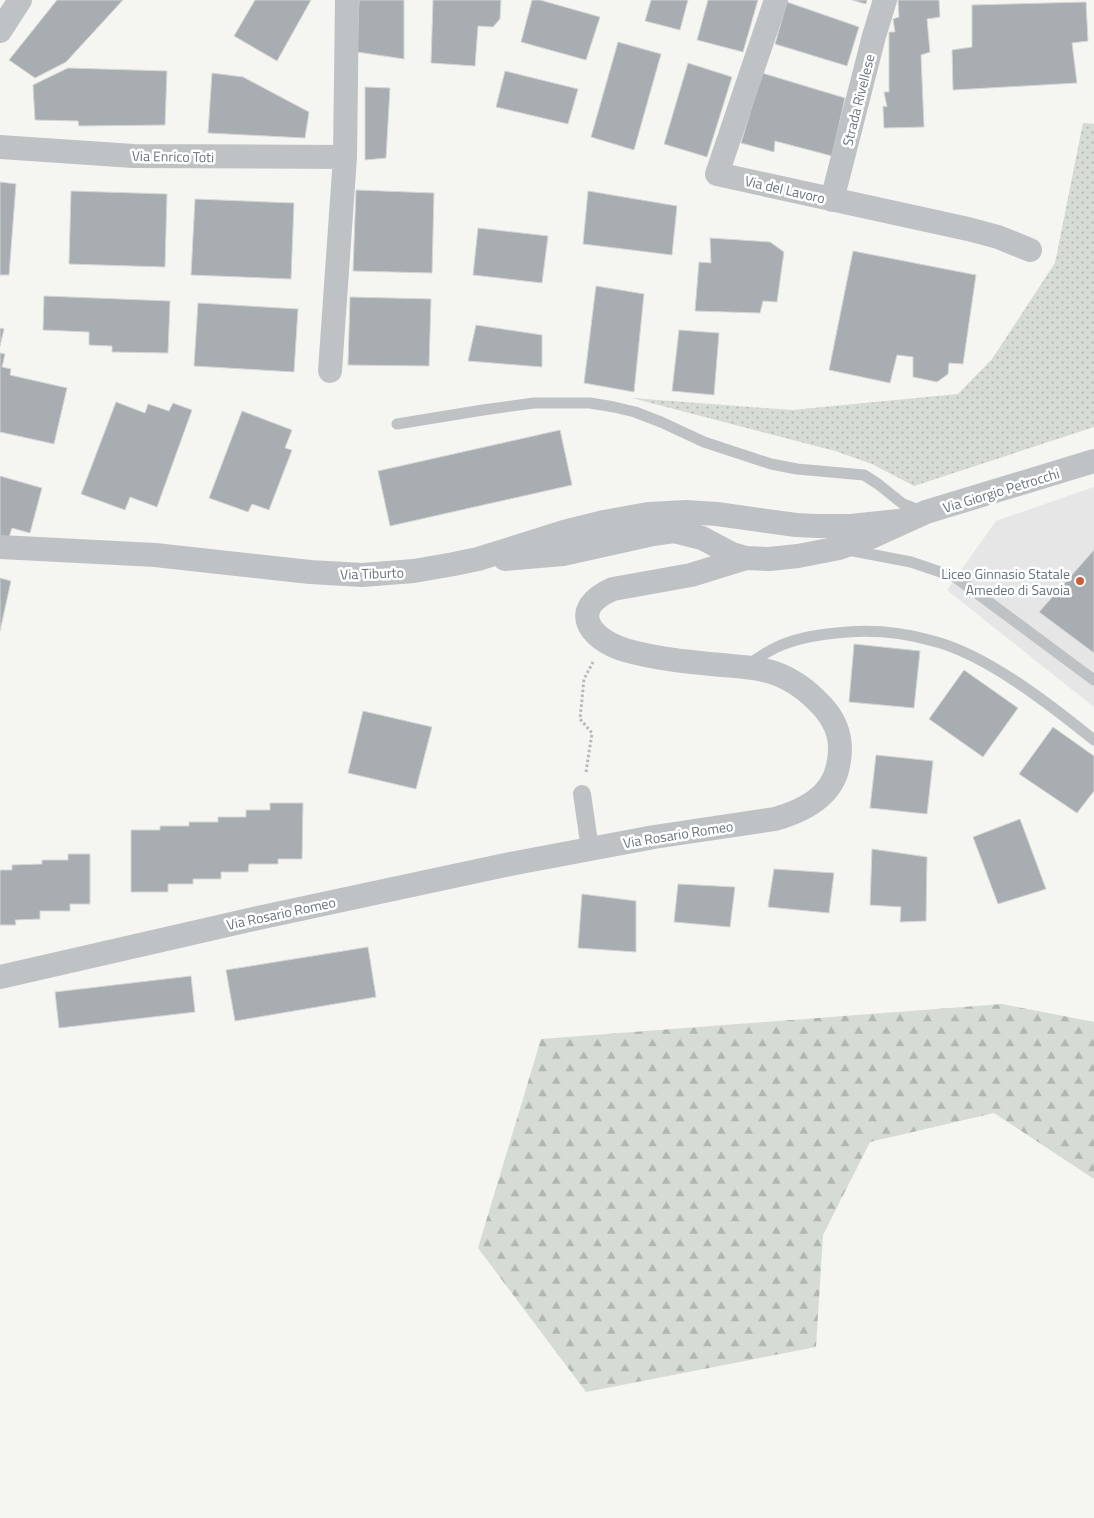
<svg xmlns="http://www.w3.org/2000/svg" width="1094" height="1518" font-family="'Titillium Web',sans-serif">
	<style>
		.built { fill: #e5e6e5 }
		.forest { fill: url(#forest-firs) }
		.park { fill: url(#park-dots) }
		.building { fill: #a7adb1; stroke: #d6d6d4 }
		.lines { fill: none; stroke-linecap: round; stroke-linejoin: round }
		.path { stroke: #b6b9bb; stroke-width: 3; stroke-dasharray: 2.5 2.5; stroke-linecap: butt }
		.service { stroke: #bfc2c5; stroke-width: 11 }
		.pedestrian { stroke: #bfc2c5; stroke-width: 18 }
		.minor { stroke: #bfc2c5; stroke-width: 24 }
		.poi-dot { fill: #cb5e3b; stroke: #fff; stroke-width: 2 }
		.labels { text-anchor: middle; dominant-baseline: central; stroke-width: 5; stroke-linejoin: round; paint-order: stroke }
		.street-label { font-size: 14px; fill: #68747f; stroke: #fff }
		.poi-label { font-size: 14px; fill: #68747f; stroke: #fff; text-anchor: end }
	</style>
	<defs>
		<pattern id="forest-firs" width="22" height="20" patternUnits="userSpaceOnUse" patternTransform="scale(1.25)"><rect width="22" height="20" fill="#d6dbd4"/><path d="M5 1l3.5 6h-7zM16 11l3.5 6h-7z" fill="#b1b6b1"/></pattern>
		<pattern id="park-dots" width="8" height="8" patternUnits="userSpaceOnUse" patternTransform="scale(1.25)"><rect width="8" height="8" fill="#d6dbd4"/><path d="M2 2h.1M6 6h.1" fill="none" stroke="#b1b6b1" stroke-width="1.8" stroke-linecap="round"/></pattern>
	</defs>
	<rect width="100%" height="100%" fill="#f5f5f2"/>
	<!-- built -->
	<path class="built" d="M1094,487V707L947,590L996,521Z"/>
	<!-- forest -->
	<path class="forest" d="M1002,1004L1094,1022V1179L994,1113L870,1142L823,1235L816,1347L586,1392L478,1248L541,1039Z"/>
	<!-- park -->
	<path class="park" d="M1083,123L1094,124V427L914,486L872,464L835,451L632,398L792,410L958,394L992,359L1055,263Z"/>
	<!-- building -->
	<path class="building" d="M57,0H123L66,62L35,78L9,60Z
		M255,0H311L277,61L234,36Z
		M359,0H404V59L357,52Z
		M433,0H501L500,19L493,27L478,26L475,66L431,63Z
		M532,0H540L600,17L586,60L521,42Z
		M651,0H688L680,30L645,21Z
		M708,0H758L743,52L697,40Z
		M852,0H867L866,4Z
		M898,0H939L940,17L927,19L930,52L921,55L924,127L884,128L883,106L887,107L884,92H889V32H895L893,19L899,17Z
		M787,2L859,27L847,66L775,44Z
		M1086,2L1088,41L1072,43L1077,83L953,90L952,50L972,47V5Z
		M618,42L661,54L634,150L591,137Z
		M688,63L732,77L707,157L664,144Z
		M68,68L167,71L165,125L79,126L78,121L35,120L33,85Z
		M505,71L578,89L568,124L496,107Z
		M212,73L243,77L309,112L305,138L208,133Z
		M762,73L845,98L832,156L775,141L774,152L741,143Z
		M365,87L390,88L386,158L365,160Z
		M0,182L16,184L9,275H0Z
		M356,190L434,193L432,273L353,271Z
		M71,191L167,194L165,267L69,264Z
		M588,191L677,206L672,255L583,244Z
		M195,199L294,203L291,279L191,275Z
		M478,228L548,236L542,283L473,275Z
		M710,238L770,242L784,252L777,302L763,301L760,313L695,311L699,262L711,263Z
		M853,251L976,275L963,364L949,363L948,374L937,382L913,377V357L897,355L890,383L829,370Z
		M596,286L644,294L634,392L584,383Z
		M44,296L170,301L168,353L112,352V346L89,345V332L43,330Z
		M350,297L431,299L429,366L348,365Z
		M198,303L298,309L294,372L194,366Z
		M476,325L542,335V367L468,361Z
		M0,328L4,329L0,346Z
		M679,330L719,333L714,395L672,391Z
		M0,353L5,354L2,367L11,369L10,375L67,388L54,444L0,432Z
		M116,402L145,413L148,404L169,411L173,403L192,410L157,507L130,497L125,510L81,494Z
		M242,411L292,430L285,448L292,450L269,510L252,504L248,512L209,498Z
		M560,430L572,485L390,526L378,471Z
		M0,476L42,488L30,533L12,528L8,540L0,538Z
		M1094,550V653L1039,612Z
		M0,578L11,581L0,631Z
		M854,644L920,651L914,708L849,702Z
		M964,670L1018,708L983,757L929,719Z
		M363,711L432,727L416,789L348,773Z
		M1053,727L1094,756V791L1077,813L1019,774Z
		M876,755L933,761L927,814L870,808Z
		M270,803H303L302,859H278V864H249L248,872H221V879H193V884H168V892H131V830H160V826H189V822H218V817H246V810H270Z
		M1020,819L1046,889L998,904L973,837Z
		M872,849L927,857L926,921L900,922L901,907L870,905Z
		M68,854H90V904H70V911H40V919L15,920L16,925H0V870H12V865L42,864V860H68Z
		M774,869L834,873L829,913L768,907Z
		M678,884L735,887L730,927L674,922Z
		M582,894L636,901V952L578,948Z
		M368,947L376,997L235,1021L226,970Z
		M191,976L195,1012L59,1028L55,992Z"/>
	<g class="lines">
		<!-- path -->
		<path class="path" d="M586,772L592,733L580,719L584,679L593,662"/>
		<!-- service -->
		<path class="service" d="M397,424L483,410L534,403H590L614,407L635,412L661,422L704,442L771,464L797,469L864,475L878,484L903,504L924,512
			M848,550L911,562L955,577L1094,680
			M747,665C757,659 766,652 777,647C799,637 822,634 847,632C875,630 905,633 933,641C986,654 1052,706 1094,740"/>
		<!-- pedestrian -->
		<path class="pedestrian" d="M582,794L590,849"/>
		<!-- minor -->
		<path class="minor" d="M776,0L717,174L968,229L998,237L1030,250
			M0,31L20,0
			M0,147L133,156L345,157
			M832,200L874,36L885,0
			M330,371L345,157L347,0
			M0,547L155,555L310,572L362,575L414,571L454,564L478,559L564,532L604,522L648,514L686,512L717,514L796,525L817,526H851L908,520
			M505,559L563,554L653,534L674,531L702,538L732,554L746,558L769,559L798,556L839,548L871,537L926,512L1094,461
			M0,977L258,918L510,864L654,837L775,819C803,811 832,797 838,766C843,744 839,725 823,707C813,696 802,686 788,679C769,668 744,667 722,665C690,662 656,659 625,650C587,638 569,608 613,589L691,575L746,558"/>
	</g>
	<!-- markers -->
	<circle class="poi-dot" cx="1080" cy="581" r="5"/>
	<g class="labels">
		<!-- street labels -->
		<g class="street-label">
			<text transform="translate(858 100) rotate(-76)">Strada Rivellese</text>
			<text transform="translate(173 156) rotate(1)">Via Enrico Toti</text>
			<text transform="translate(785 189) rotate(13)">Via del Lavoro</text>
			<text transform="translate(1001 490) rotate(-17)">Via Giorgio Petrocchi</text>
			<text transform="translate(372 573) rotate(-2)">Via Tiburto</text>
			<text transform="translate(678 834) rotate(-9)">Via Rosario Romeo</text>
			<text transform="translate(281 913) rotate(-12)">Via Rosario Romeo</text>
		</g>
		<!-- poi labels -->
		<g class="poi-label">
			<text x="1070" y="573">Liceo Ginnasio Statale<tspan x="1070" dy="16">Amedeo di Savoia</tspan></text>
		</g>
	</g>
</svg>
